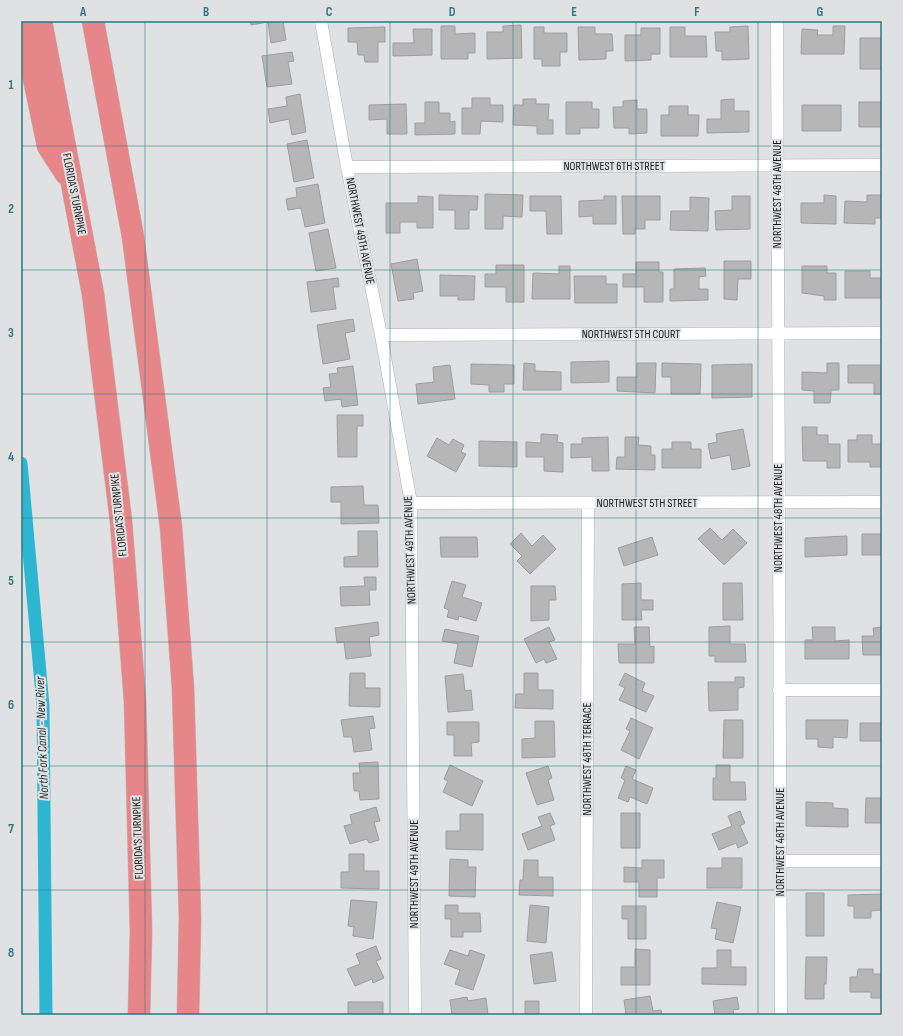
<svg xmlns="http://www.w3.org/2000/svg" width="903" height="1036" font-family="'Sofia Sans Condensed',sans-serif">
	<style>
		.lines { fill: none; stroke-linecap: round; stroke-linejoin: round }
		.canal { stroke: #2db6d1; stroke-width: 13 }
		.building { fill: #b6b6b7; stroke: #9d9d9e }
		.street-casing { stroke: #b0b1b2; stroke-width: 13 }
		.highway-casing { stroke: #bebebe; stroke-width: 23 }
		.street { stroke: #fff; stroke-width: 12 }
		.highway { stroke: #e68689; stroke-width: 22 }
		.grid { fill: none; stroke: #2e777e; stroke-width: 1; stroke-opacity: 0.55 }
		.labels { text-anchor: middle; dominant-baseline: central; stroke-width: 4; stroke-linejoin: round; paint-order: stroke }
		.street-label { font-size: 12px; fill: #181818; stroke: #e0e1e2 }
		.water-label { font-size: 13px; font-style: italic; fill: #1b3136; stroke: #e0e1e2 }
		.neatline { fill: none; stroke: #2e777e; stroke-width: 1.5 }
		.grid-label { font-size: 13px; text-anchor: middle; font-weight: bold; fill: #2e777e }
	</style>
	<rect width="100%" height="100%" fill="#e0e1e2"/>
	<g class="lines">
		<!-- canal -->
		<path class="canal" d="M21,463L43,706L46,1015"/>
	</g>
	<!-- building -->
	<path class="building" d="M250,21H283L286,40L271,43L268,22L251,25Z
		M521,25L522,58L487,59V32H503V26Z
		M441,26H455V34L475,33V53H468V59H441Z
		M748,26L749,59L722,60V51H716L715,32H730V27Z
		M833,26H845L844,54H801L802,29L818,30L817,35H833Z
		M385,27V42H378V62H365L364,55H358L357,42H348V28Z
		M534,27H544V33H567V52H560V66H542V59H534Z
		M578,27H595V34H612L613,51H606V59L579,60Z
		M670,27H685V36H706L707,57H670Z
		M641,28H660V54H651V60L625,61V35H641Z
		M413,29H432V55L393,56V43H414Z
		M860,38H882V69H860Z
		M292,52L294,61L288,62L292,84L267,87L262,56Z
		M300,94L306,132L292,135L289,119L270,123L268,109L287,106L286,97Z
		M472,98H490V105H503V122L481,121L480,134H462V108H472Z
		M523,99H536V104H549L548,120H553V134H537V126L513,125L514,105H523Z
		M734,99V111H749V132L707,133V119H721V100Z
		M637,100V109H647V133L629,134V128H614L613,107H623V101Z
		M425,102H439V113H450V122L455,121V134L415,135V123H425Z
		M566,102H592V109H599V128H580V134H566Z
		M859,102H882V127H859Z
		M406,104L407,134H387V119L369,120V105Z
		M802,105H841V131H802Z
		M669,106H688V115H699L698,136H661V115H669Z
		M307,140L314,178L294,182L287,144Z
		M318,184L325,223L305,227L301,208L288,210L286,199L297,197L296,188Z
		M485,194L523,195L522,217L503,216V229H485Z
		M439,195L478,196L477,210H469V229H455V210H439Z
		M824,195L836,196V224L801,223V203H824Z
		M867,195H882V218H875V224L844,223L845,201L867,202Z
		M418,196L433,197V228H417V222H400V233H386V203H418Z
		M530,196H561L562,234H547L546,211H530Z
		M604,196H616V224H593V216L579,217V201L604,200Z
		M622,196H660V220H645V229H635V234H623Z
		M732,196H750V229L716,230L715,211L732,210Z
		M690,197L709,198L708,231L670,230L671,211H690Z
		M328,229L336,268L316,271L309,233Z
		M417,259L423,291L413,293L414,299L398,301L391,264Z
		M724,261H751V279H738L737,300L724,299Z
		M636,262H659V272H663V302H644V287H623V274H636Z
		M496,265H524V302H506V287H485V274H496Z
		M559,266H570V299H532L533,273L559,274Z
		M802,266H827V273H836V300H824V296L802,293Z
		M705,268L706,276L699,277V289H708V300L670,301V289H674V269Z
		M845,271H870V278H882V298H845Z
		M440,275L475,276L474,300H458V296H440Z
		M574,276H606V284H617V303H575Z
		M338,278L339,287H333L336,309L311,312L307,282Z
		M353,319L355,331L345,333L350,359L323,364L317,325Z
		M609,361V382L571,383V362Z
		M524,363L535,364V371L561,372V390H523Z
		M637,363H656L655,393L617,391V377H637Z
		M662,363L701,364L700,394H671V377H662Z
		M827,363H839V390H831L830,403H814V391L802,390V372L827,373Z
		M471,364L514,365V384H504V392H489V385L471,384Z
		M752,364V397L712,398V365Z
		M450,365L455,399L418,404L416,384L434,382L433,367Z
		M848,365H882V394H874V383H848Z
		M353,366L358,405L342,407L341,399L325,401L323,388L331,387L329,374L338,373L337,368Z
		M337,415H363V426H357V457H338Z
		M802,427H817V435H828V444H840V468H827V461H803Z
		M743,429L750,466L732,470L730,455L711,459L708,444L717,442L716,434Z
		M541,434L558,435L557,442L563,443V472L544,471V457H526V442L541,443Z
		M857,435H872V444H882V467H870V462H848V440H857Z
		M608,437L609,471H592V457L571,458V444H582V438Z
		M625,437H639L638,445L651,446V455H655V470L616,469L617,457H625Z
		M437,438L449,445L453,439L464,445L461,452L466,454L456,472L427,456Z
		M479,441L517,442V467L479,466Z
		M672,442H691V449H701V468H662V449H672Z
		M363,486L364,505H378L379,523L341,524V502H331V487Z
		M710,528L722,540L733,529L747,543L724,565L698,539Z
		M358,531H377L378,567H344V557L358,556Z
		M521,533L532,546L543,535L556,549L530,574L517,561L522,556L510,544Z
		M862,534H882V555H862Z
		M847,536V555L805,557V538Z
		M440,537H477L478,557H441Z
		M652,537L658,555L624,566L618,548Z
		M364,577H376V590H369L370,605L341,606L340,587L365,586Z
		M452,581L466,585L462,597L482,603L476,621L459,616L458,620L447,617L449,610L444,608Z
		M641,583V600H653V610H641L642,620H622V584Z
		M723,583H742L743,620H723Z
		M531,586H555L556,600H549V620L531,621Z
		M378,622L379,635L369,637L371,656L346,659L344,642L337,643L335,628Z
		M730,626V644H745L746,662H715V656H709V627Z
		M549,627L555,640L549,642L557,659L546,663L544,659L536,663L524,639Z
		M634,627H649L650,647L654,646V663H619L618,644H635Z
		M812,627H835V641L849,640V659H805V640H813Z
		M882,627V655H863L862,636H874L873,628Z
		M445,629L479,636L472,667L454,663L458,644L442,641Z
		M350,673H365V688H380V707L349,706Z
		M524,673H538V690H553V709L515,708L516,694H524Z
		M625,673L645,683L642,691L654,696L646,712L619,700L625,688L619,685Z
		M463,674L465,691L471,690L473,710L448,712L445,676Z
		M735,677H744V687L738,688V710L709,711L708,682H735Z
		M373,716L375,728L369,729L372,750L354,752L352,737H344L341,720Z
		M631,718L653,728L639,759L621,750L630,731L626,729Z
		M724,720H743V758H723Z
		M806,720H848L847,738L833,737V748L818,747V739H806Z
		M535,721H554L555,757L522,758V739L535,738Z
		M447,722H479V742L471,743L472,756H454V735H447Z
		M860,723H882V747V741H860Z
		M378,762L379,799L360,800L359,791H354L353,773H360L359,763Z
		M450,765L483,781L472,806L443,792L448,781L444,779Z
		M716,765H730V782H745L746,800H713V778H716Z
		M548,766L552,778L548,780L554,800L537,805L526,773Z
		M626,766L636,770L632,779L653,788L647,804L630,797L628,802L618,798L625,780L621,778Z
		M866,798H882V823H865Z
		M806,802L833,803V808L848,809V827L806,826Z
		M376,807L380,821L374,822L379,840L369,843L367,839L350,844L344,826L352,824L350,815Z
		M740,811L745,823L740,826L748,843L738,848L736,843L719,850L712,834L732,826L728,816Z
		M550,813L555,824L550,826L555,840L528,850L522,834L542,826L538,817Z
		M621,813H640V848H621Z
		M460,814H483V850L446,849V831H460Z
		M349,854H364V871H379V889L341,888V872H349Z
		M722,858H742V888H707V868H722Z
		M450,859L468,860V867H476L475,897L449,896Z
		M524,860H538V877H553V896L519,895L520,880H523Z
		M642,860H664V878H657V897H639V882H624V867L642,868Z
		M806,893H824V936H806Z
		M882,894V910L871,911V918H854V906H848V895Z
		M351,900L377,902L373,939L353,936L354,927L348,926Z
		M717,902L741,907L733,943L715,939L717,929L711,928Z
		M445,905H458V913H480L481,932H463V937H451V919H445Z
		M530,905L549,907L546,943L527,941Z
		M622,906H646V939H628V919H622Z
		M376,946L381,959L376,961L384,978L373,983L372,979L355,986L347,969L360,964L356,954Z
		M635,949L650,950V985H621V967H635Z
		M450,950L468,956L470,950L485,955L473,990L455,984L460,970L444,964Z
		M717,950H731V967H746V985L702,984V968H717Z
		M552,952L556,981L534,984L530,955Z
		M806,957H827L826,984H824V999H805Z
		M858,969H873V974H882V998H871V992H850V977H857Z
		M650,996L653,1011L661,1010L662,1015H626L624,1000Z
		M467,997L468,1001L486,998L488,1015H452L450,1000Z
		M737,997L739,1009L733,1010L734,1015H715L713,1001Z
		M525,1001H539V1015H525Z
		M348,1002H383V1015H348Z"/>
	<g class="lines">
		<defs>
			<path id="street" d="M321,21L347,167L381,335L411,503L415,1015
				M777,21L781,1015
				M347,167L882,165
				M381,335L882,333
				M411,503L882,502
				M779,690H882
				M780,861H882
				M586,1015L588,503"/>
			<path id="highway" d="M22,21L48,146L66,174
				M41,21L93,294L121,521L135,701L141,931L139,1015
				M93,21L133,237L171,527L183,688L190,918L188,1015"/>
		</defs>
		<!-- street casing -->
		<use href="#street" class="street-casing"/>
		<!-- highway casing -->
		<use href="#highway" class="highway-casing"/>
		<!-- street -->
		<use href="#street" class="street"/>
		<!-- highway -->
		<use href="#highway" class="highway"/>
	</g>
	<!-- grid -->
	<path class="grid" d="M145,21V1015M267,21V1015M390,21V1015M513,21V1015M636,21V1015M758,21V1015M21,146H882M21,270H882M21,394H882M21,518H882M21,642H882M21,766H882M21,890H882"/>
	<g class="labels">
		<!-- street labels -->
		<g class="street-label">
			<text x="614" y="166">NORTHWEST 6TH STREET</text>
			<text transform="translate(74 194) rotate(79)">FLORIDA'S TURNPIKE</text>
			<text transform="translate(777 194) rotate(-90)">NORTHWEST 48TH AVENUE</text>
			<text transform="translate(360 231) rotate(79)">NORTHWEST 49TH AVENUE</text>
			<text x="631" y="334">NORTHWEST 5TH COURT</text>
			<text x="647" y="503">NORTHWEST 5TH STREET</text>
			<text transform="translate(119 515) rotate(-96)">FLORIDA'S TURNPIKE</text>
			<text transform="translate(778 518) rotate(-90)">NORTHWEST 48TH AVENUE</text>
			<text transform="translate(410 550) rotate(-92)">NORTHWEST 49TH AVENUE</text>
			<text transform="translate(587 759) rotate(-90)">NORTHWEST 48TH TERRACE</text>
			<text transform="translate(138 838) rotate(-92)">FLORIDA'S TURNPIKE</text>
			<text transform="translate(780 842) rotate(-90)">NORTHWEST 48TH AVENUE</text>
			<text transform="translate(414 874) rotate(-90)">NORTHWEST 49TH AVENUE</text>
		</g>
		<!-- water labels -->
		<g class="water-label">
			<text transform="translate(42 738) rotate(-92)">North Fork Canal - New River</text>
		</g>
	</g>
	<!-- border -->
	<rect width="903" height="1036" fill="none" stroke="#e0e1e2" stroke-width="44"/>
	<rect x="22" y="22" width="859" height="992" class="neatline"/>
	<g class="grid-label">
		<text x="83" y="16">A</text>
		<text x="206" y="16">B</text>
		<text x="329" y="16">C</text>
		<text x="452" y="16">D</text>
		<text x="574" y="16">E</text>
		<text x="697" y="16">F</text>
		<text x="820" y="16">G</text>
		<text x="11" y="89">1</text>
		<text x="11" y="213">2</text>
		<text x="11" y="337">3</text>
		<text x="11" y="461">4</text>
		<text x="11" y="585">5</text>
		<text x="11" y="709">6</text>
		<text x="11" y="833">7</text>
		<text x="11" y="957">8</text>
	</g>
</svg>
